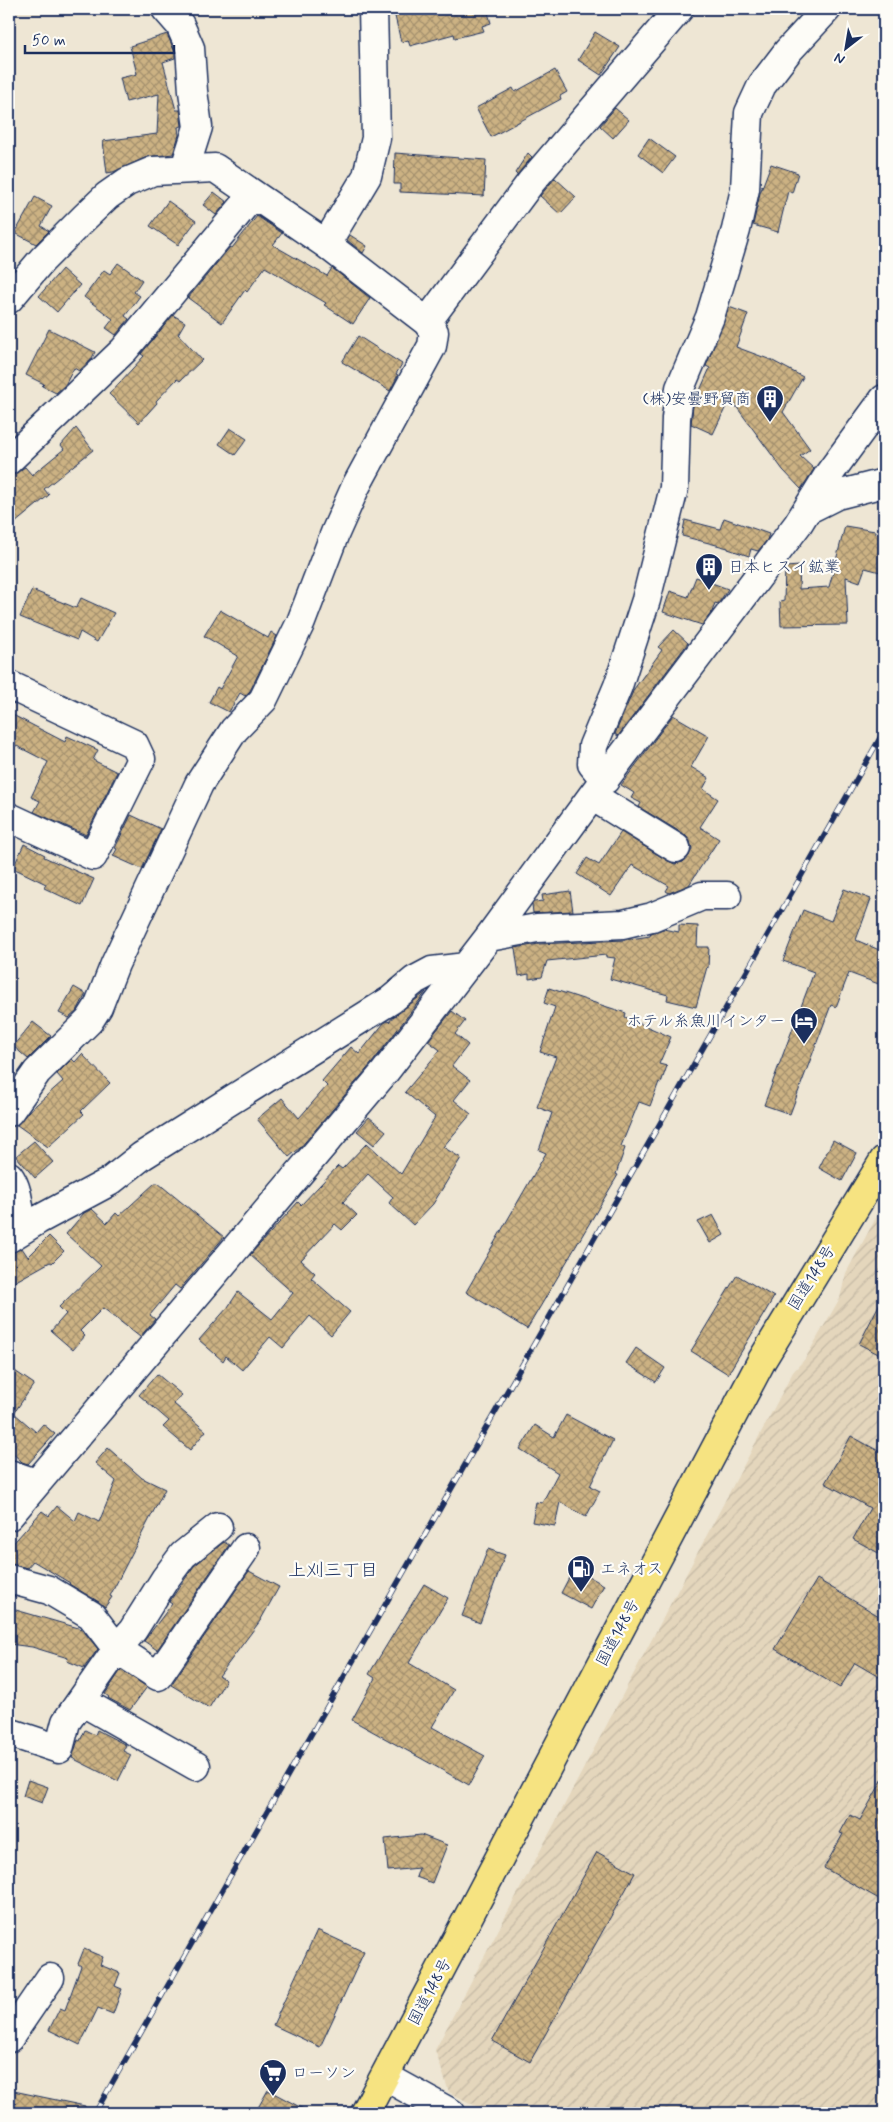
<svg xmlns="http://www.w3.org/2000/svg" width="893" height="2122" font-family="Mynerve,'Klee One',sans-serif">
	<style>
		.industrial { fill: url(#industrial-furrows) }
		.building { fill: url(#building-cross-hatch); stroke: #1b2f5e }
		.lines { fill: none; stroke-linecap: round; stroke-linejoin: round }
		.minor-casing { stroke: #1b2f5e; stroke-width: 31 }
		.highway-casing { stroke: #1b2f5e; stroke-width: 31 }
		.minor { stroke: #fdfcf7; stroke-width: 28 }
		.highway { stroke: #f6e381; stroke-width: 28 }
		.rail-casing { stroke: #1b2f5e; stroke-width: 5.5 }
		.rail { stroke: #fdfcf7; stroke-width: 4; stroke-dasharray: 11; stroke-linecap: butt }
		.labels { text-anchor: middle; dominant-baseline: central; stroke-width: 4.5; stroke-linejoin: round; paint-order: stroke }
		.poi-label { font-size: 16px; fill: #1b2f5e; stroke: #fdfcf7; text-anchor: start }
		.street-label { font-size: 16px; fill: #1b2f5e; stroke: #fdfcf7 }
		.neighbourhood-label { font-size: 18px; fill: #1b2f5e; stroke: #fdfcf7 }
	</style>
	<defs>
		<pattern id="industrial-furrows" width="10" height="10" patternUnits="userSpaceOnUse" patternTransform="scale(1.25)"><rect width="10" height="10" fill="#e4d6bc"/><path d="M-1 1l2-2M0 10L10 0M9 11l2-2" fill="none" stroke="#c3b8a4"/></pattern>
		<pattern id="building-cross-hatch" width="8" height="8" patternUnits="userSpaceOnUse" patternTransform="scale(1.25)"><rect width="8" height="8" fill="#ccb283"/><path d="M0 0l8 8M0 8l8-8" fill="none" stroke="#a5916e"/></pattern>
	</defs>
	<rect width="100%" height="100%" fill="#eee6d4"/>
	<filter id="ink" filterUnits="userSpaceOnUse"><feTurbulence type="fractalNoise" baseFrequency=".02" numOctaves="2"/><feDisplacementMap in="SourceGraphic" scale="10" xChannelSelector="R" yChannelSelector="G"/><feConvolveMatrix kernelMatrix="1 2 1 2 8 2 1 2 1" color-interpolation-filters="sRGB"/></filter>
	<g filter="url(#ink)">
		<!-- industrial -->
		<path class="industrial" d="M884,1203V2113H489L449,2092L435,2050L793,1372L805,1359L840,1298L846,1273Z"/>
		<!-- building -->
		<path class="building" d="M406,9H487L491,23L482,26L484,31L455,38L454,34L410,46L408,40L401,42L394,12Z
			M595,32L620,47L601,75L578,60Z
			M167,34L175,52V58L163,62L176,110H180L182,126L178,127L179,135L173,154L147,157L113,172L107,173L103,141L157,134L159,94L126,102L120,78L137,74L130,46Z
			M555,70L567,92L560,96L561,99L491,137L476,108L513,88L515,92Z
			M615,108L629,120L613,138L600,126Z
			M649,138L675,157L663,173L638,154Z
			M395,153L486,160L484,196L400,192V184H394Z
			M528,153L532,157L517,175L515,173Z
			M771,164L798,173L792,193L788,191L778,232L753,225L760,193Z
			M555,178L576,197L560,214L540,196Z
			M214,192L227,202L216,215L203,205Z
			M35,197L52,206L41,226L49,231L36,244L15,233Z
			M168,201L196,221L178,245L150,226Z
			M257,216L282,233L273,245L327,276L332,268L370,298L353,324L324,305L326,303L265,267L247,292L245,290L222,323L188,298L230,247L232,248Z
			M350,235L367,246L363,253L347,240Z
			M118,263L142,280L134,292L140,296L125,316L129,319L116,335L106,328L113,319L84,297L104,270L110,274Z
			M62,269L80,285L57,312L39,296Z
			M729,307L748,314L736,347L771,360L803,377L783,412L810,449L800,456L814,469L801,489L783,470L730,398L713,434L691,424L693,406L710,368L706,366Z
			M173,315L185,322L178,334L202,360L180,381L177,379L156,401L157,403L139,423L109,394L144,356L141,354Z
			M49,329L95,352L91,360L79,371L74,368L65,385L56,393L42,386L44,384L26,375Z
			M358,336L402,364L396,374L398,375L390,391L342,362Z
			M76,428L93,450L44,489L49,495L9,528V475H13L25,467L32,475L64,449L61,445Z
			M230,428L247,439L235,455L219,444Z
			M724,518L769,534L767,540L758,551L751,549L749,556L728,549V548L682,536L685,520L720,529Z
			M845,526L875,531V533L884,535V573L865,568L860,582L846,577L848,625L781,626L780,602L784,601L785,567L800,566L799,589L829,587Z
			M696,577L728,589L718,604L715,603L712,612L702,625L663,612L670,591L688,597Z
			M32,590L76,608L81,598L114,613L97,642L80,632L77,640L20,617Z
			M220,610L268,638L271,632L277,636L250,691L245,696L240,693L229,712L209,702L217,687L220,689L238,656L204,636Z
			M674,630L688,643L618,736L615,734L634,689L662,650L658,647Z
			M9,713L65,742L67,736L98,750L93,760L117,772L86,835L34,812L40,801L31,797L48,762L9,742Z
			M673,715L709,736L691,767L709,778L703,789L718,799L700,827L719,839L689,885L669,893L666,891L669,886L632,865L611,896L577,874L587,858L599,865L621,832L668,861L675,864L683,862L689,856L692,849L690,841L685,835L639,807L641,803L631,798L634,793L621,785Z
			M131,815L161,829L142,869L113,856L117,849L115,848Z
			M24,844L45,855L44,857L94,879L82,906L44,888L46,884L13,868Z
			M844,889L871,899L856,940L884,952V986L849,973L836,1007L831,1005L790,1114L764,1105L814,972L783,961L803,910L831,921Z
			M570,891L573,911L533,913L532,904L534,902L543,901L542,895Z
			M679,925L698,926L697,947H709L708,968L707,967L696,1007L667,1000L668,995L610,979L615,958L606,957V955L547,961L542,977L529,979V974L519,976L515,948L539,944L624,940L650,936L651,933L663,929L679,932Z
			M74,987L86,994L77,1011L69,1018L59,1013Z
			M549,988L626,1013L625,1017L671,1037L659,1064L667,1066L661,1083L659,1082L650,1106L639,1102L621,1146L625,1148L616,1174L618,1175L527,1329L466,1292L546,1153L539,1150L552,1113L537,1107L556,1057L540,1052L555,1007L544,1003Z
			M426,992L372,1063L300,1148L289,1157L257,1119L282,1098L299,1118L327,1086L322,1081L351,1047L359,1054L384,1023L388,1021L389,1022L393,1017Z
			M452,1011L465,1021L455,1034L468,1045L452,1066L470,1080L454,1100L471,1114L443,1147L461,1158L433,1204L413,1225L389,1203L393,1197L368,1174L343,1202L357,1215L342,1230L335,1224L301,1260L315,1273L311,1278L350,1312L331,1335L310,1316L283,1348L270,1337L242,1370L226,1356L223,1361L199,1340L228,1307L238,1292L272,1319L293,1293L250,1255L298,1202L301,1205L338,1166L342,1169L367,1143L401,1174L435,1117L405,1092L440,1050L428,1041Z
			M33,1022L51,1036L28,1059L13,1046Z
			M82,1054L110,1083L81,1111L84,1114L48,1147L17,1125L28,1112L63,1081L57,1074L72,1059L75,1062Z
			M369,1117L386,1131L374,1145L357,1131Z
			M833,1140L857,1153L842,1181L819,1168Z
			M34,1141L53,1162L35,1178L16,1156Z
			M155,1183H158L224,1237L180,1289L175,1285L150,1315L155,1319L140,1337L103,1308L80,1331L85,1336L73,1350L51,1331L66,1314L59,1307L101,1266L66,1234L84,1213L92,1209L107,1223L116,1213L119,1216Z
			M713,1215L724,1235L710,1243L698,1222Z
			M49,1236L64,1251L52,1263L50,1262L9,1285V1254L22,1248L28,1257Z
			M737,1275L774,1297L728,1374L691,1351Z
			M884,1295V1357L859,1344Z
			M636,1348L665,1368L656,1382L626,1363Z
			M9,1367L34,1384L14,1413L36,1432L43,1424L55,1434L28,1464L22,1462L9,1450Z
			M157,1374L182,1395L174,1404L206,1431L190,1450L163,1427L169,1421L139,1395Z
			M566,1415L613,1440L590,1486L600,1491L586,1517L560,1502L555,1526L532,1522L536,1502L542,1503L558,1473L520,1449L535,1425L554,1437Z
			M851,1436L884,1454V1556L853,1539L870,1508L825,1483Z
			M108,1448L142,1478L165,1489L110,1596L112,1597L105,1607L99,1602L69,1584L70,1583L33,1561L27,1568L12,1564L9,1561V1548L42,1511L49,1516L57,1506L75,1521L79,1512L99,1522L116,1481L95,1463Z
			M224,1542L229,1545L157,1650L144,1641L172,1604L169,1602L194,1566Z
			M488,1549L505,1555L480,1623L462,1616Z
			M574,1568L604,1585L591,1609L561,1593Z
			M249,1571L279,1587L260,1621L219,1676L226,1680L209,1708L171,1685Z
			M817,1579L884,1619V1680L855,1663L840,1688L775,1649Z
			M424,1584L448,1598L409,1663L454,1690L432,1727L485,1756L469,1785L352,1720L375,1678L369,1674Z
			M9,1608L82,1629L98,1649L84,1668L67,1661L68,1658L32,1647L9,1644Z
			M121,1670L147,1687L130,1710L108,1698L109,1697L105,1694Z
			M85,1730L95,1735L97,1730L126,1745L123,1751L131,1755L118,1781L72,1758L78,1740L80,1741Z
			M884,1777V1890L879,1899L824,1868L843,1834L840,1833L850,1815L860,1820Z
			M28,1780L48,1787L42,1803L23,1796Z
			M421,1835L447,1845L432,1883L416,1877L419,1868L388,1871L385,1839Z
			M597,1852L635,1873L530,2062L492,2041Z
			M317,1930L364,1952L320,2047L273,2025Z
			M84,1949L103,1957L100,1965L120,1973L115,1986L122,1989L113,2014L98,2008L80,2045L49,2030L60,2008L65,2010L81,1966L78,1964Z
			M9,2090L85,2106V2113H9Z
			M268,2090L311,2113H255Z"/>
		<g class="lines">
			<defs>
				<path id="minor" d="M166,9L180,25L190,48L193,91L198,127L185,168
					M326,244L367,176L376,138L373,9
					M9,299L42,260L85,217L107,196L127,182L153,171L215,168L326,244L427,322L434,332L432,346L356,486L335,533L301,622L263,700L234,730L199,784L115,964L98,1007L89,1021L37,1072L9,1112
					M427,322L531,182L679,9
					M9,460L124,350L253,195
					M807,510L837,495L884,483
					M9,685L134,744L141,759L93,856L9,817
					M605,780L592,764L593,746L618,686L646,600L674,488L676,418L680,388L710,317L736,230L745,189L749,113L762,85L788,51L827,9
					M592,796L676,848
					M489,937L537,928L623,924L652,917L702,896H727
					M9,1176C20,1191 18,1211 23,1229
					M9,1238L38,1220L109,1182L142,1156L391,1000L415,980L432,971L466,967
					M9,1474L36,1483
					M9,1516L384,1073L489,937L592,796L798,524L829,474L884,399
					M9,1579L49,1590L91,1615L117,1649L158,1676L246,1548
					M81,1701L196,1766
					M9,1736L14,1734L59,1749L66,1722L117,1649L133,1630L165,1579L183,1555L218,1527
					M9,2038L50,1978
					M386,2077L451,2113"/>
				<path id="highway" d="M365,2113L762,1360L884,1160"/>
			</defs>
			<!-- minor casing -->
			<use href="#minor" class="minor-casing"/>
			<!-- highway casing -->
			<use href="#highway" class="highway-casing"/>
			<!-- minor -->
			<use href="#minor" class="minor"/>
			<!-- highway -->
			<use href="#highway" class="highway"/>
			<defs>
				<path id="rail" d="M95,2113L884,731"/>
			</defs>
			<!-- rail casing -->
			<use href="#rail" class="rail-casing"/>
			<!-- rail -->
			<use href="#rail" class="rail"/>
		</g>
	</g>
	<!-- icons -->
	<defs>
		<symbol id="building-pin" viewBox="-11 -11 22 30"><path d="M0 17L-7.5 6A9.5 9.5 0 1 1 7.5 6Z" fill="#1b2f5e" stroke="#fdfcf7"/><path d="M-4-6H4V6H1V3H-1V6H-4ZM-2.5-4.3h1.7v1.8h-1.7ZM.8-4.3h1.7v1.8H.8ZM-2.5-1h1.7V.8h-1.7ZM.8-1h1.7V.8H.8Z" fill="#fff"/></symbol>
		<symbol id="hotel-pin" viewBox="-11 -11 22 30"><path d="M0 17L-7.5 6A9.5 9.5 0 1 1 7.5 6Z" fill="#1b2f5e" stroke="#fdfcf7"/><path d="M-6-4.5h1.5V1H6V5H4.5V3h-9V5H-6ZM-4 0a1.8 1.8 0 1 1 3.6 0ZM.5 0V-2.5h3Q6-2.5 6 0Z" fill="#fff"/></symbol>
		<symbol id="fuel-pin" viewBox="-11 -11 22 30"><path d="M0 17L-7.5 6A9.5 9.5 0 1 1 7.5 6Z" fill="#1b2f5e" stroke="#fdfcf7"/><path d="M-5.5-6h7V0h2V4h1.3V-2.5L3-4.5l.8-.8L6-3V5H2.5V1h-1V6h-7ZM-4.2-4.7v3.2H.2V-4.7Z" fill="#fff"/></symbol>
		<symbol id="supermarket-pin" viewBox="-11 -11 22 30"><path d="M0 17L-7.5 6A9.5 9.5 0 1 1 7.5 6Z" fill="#1b2f5e" stroke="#fdfcf7"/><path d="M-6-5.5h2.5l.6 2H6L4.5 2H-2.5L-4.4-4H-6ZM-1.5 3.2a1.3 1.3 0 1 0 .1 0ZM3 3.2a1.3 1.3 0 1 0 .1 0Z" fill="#fff"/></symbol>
	</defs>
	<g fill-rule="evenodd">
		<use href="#building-pin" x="754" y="383" width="32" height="43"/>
		<use href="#building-pin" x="693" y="551" width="32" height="43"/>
		<use href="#hotel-pin" x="788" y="1005" width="32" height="43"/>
		<use href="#fuel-pin" x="565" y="1553" width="32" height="43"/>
		<use href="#supermarket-pin" x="257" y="2057" width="32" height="43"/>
	</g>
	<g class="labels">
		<!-- poi labels -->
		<g class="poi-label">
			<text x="751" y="399" text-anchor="end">(株)安曇野貿商</text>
			<text x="728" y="567">日本ヒスイ鉱業</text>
			<text x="785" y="1021" text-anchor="end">ホテル糸魚川インター</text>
			<text x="600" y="1569">エネオス</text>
			<text x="292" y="2073">ローソン</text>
		</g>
		<!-- street labels -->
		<g class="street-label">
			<text transform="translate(812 1278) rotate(-58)">国道148号</text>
			<text transform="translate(618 1633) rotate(-62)">国道148号</text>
			<text transform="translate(430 1992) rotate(-62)">国道148号</text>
		</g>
		<!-- neighbourhood labels -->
		<g class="neighbourhood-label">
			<text x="333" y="1571">上刈三丁目</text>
		</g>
	</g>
	<!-- margin -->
	<rect width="893" height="2122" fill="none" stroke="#fdfcf7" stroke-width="30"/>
	<rect x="15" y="15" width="863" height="2092" fill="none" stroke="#1b2f5e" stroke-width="2" filter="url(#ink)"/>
	<!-- north arrow -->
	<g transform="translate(846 48) rotate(211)" stroke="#fdfcf7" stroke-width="4" paint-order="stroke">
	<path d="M0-4L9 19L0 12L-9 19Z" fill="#1b2f5e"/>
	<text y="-8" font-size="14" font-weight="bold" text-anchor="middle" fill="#1b2f5e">N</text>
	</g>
	<!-- scale -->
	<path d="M25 45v8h149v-8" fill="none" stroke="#1b2f5e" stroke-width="2.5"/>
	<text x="32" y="45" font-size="15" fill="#1b2f5e" stroke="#fdfcf7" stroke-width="4" paint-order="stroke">50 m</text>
</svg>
